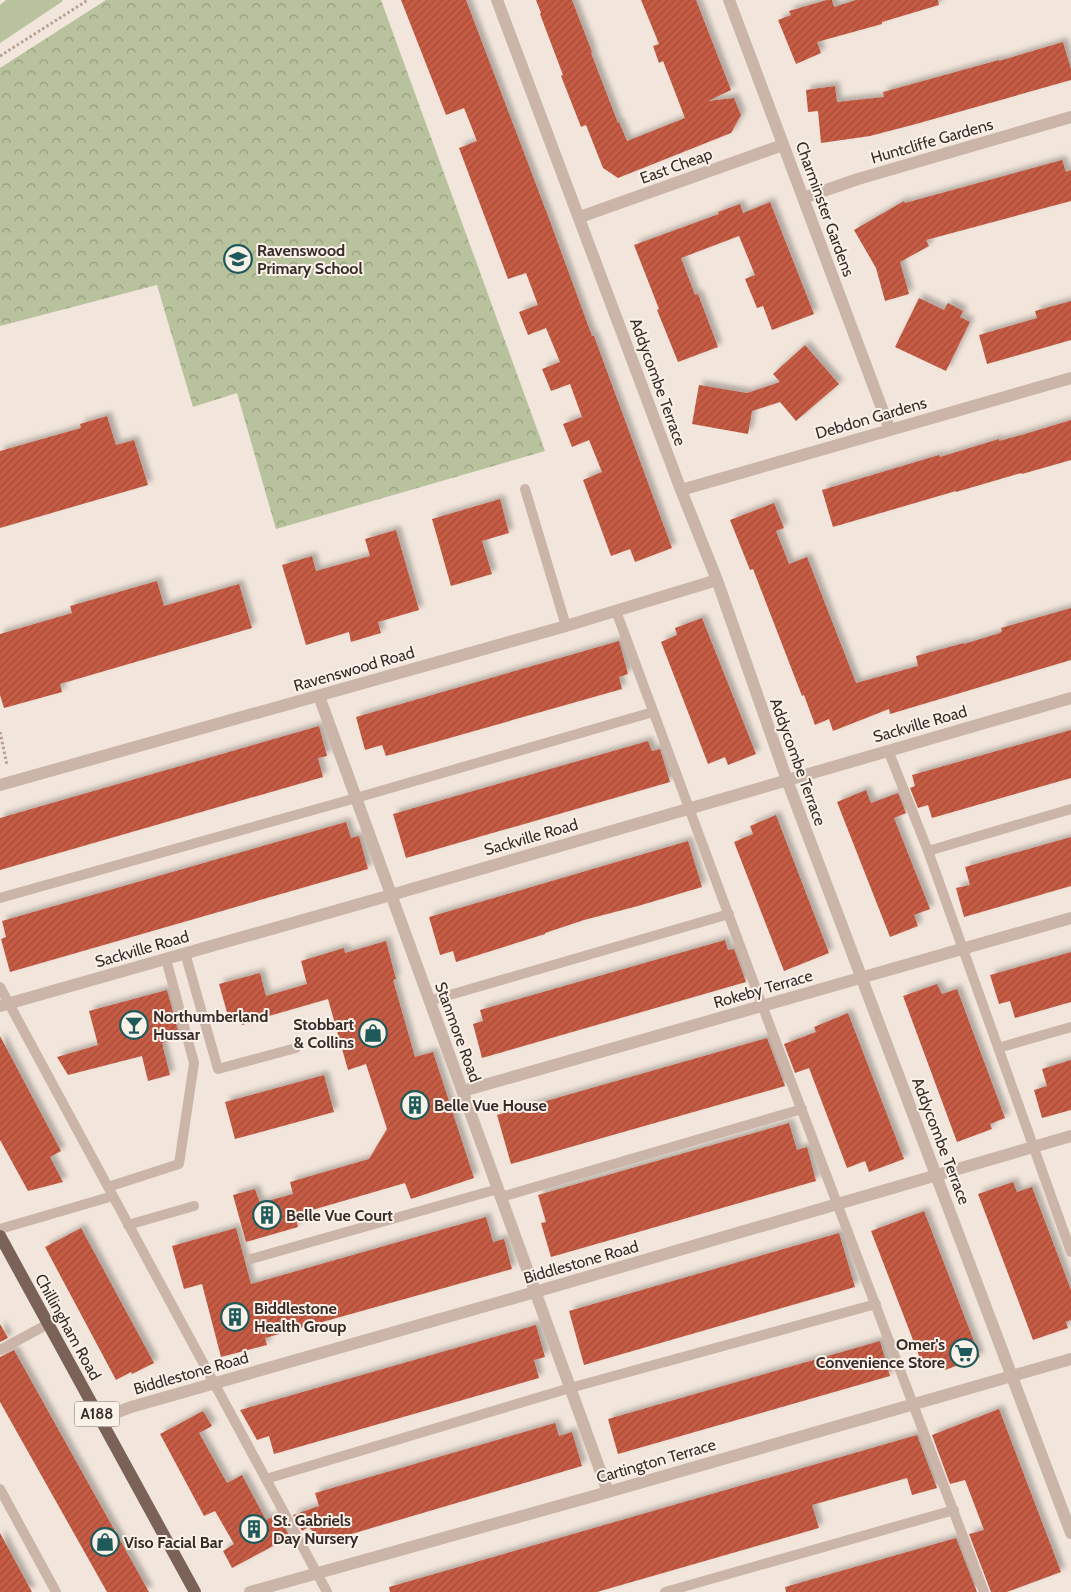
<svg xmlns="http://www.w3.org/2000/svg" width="1071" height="1592" font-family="Cabin,sans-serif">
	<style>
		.grass { fill: #b8c29c }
		.park { fill: url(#park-crowns) }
		.building { fill: url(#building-hatch); filter: url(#shadow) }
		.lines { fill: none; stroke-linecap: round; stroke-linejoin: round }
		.path { stroke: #b79f92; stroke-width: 3; stroke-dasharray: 2.5 2.5; stroke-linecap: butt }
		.lane { stroke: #cbb5a8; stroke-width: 10 }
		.street { stroke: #cbb5a8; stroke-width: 12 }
		.primary { stroke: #7a6259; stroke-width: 12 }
		.labels { text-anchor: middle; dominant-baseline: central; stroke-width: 4; stroke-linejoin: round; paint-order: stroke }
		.shield { fill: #faf1e9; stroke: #726762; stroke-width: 1 }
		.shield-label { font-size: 15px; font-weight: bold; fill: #372c28 }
		.street-label { font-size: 16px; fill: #372c28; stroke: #faf1e9 }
		.poi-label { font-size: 16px; font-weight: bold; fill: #372c28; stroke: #faf1e9; text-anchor: start }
	</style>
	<defs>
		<pattern id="park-crowns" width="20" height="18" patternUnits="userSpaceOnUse" patternTransform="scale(1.25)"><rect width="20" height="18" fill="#b8c29c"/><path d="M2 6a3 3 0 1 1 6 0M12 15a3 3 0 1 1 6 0" fill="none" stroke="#969e7f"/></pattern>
		<pattern id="building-hatch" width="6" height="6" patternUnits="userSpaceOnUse" patternTransform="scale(1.25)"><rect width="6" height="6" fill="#c75c45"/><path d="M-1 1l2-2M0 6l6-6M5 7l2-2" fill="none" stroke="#a24c3a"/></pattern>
		<filter id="shadow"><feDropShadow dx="4.5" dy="-4.5" stdDeviation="2.5" flood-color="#0004"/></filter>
	</defs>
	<rect width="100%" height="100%" fill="#f2e6dc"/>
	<!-- grass -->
	<path class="grass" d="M6,0H62L63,1L0,43V5Z"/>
	<!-- park -->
	<path class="park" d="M106,0H381L545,451L276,529L237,393L193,407L157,285L0,326V68Z"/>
	<!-- building -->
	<path class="building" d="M401,0H466L551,224L592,336H594L672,548L635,562L630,549L611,556L583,480L602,472L589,440L572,447L563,424L582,417L570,384L551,391L542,369L560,362L546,328L528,335L519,312L538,305L526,273L508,279L459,148L477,141L464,108L446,115Z
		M536,0H572L592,52L591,53L618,123L619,122L627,141L685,118L663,61L659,63L653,46L659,44L641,0H696L731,90L708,101L734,98L741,115L731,133L618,178L603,168L586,125L581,127L561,76L563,75L540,14L541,13Z
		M827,0H832L834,7L856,0H938L939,5L882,22V24L817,42L821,53L796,64L778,20L791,15L789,11Z
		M1063,42L1071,69V80L916,124L870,136L821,143L818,111L808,112L806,90L835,86L837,102L884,97L883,92L999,60V61Z
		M1062,160L1066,172L1071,170V201L926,240L929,246L900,262L909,294L885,301L876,268L854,230L904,201L905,203Z
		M770,202L814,314L772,330L763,306L757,308L745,279L755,275L739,236L681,258L695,295L698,294L718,347L678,362L657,310L659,309L634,245L719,214L718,212L740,204L743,213Z
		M919,298L944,310L948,303L963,311L960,317L970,322L946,371L895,347Z
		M1071,301V340L987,364L979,335L1037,318L1035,311Z
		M805,345L839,384L796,421L780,402L752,411L748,434L692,424L699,385L747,393L780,382L773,374Z
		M107,416L116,445L134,440L148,485L0,528V451L81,428L80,424Z
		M1071,420V460L1022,474L1021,473L956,492V491L833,527L822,490L939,455L940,457L999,439V441L1025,434Z
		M500,499L509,533L482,541L492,574L451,586L432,519Z
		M774,503L784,528L776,531L789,564L807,557L856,683L918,666L916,656L964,643V644L1000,633L1002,631L1001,628L1071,608V660L890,714L889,709L833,731L829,719L815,725L804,695L802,696L753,569L750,570L730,520Z
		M396,530L419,610L378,622L381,633L351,642L349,632L306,645L282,565L312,556L316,571L370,556L365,539Z
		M157,581L164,606L239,584L252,628L60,684L62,692L4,708L0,695V634L72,613L70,606Z
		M702,618L756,754L728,765L725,757L708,764L661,642L677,635L675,628Z
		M619,641L628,674L619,677L622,689L386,756L382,745L365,750L356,717Z
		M319,726L327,756L318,758L323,777L0,870V818Z
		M1071,730V778L932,818L928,805L918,808L910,788L915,786L912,775Z
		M648,741L652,751L660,749L670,782L406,858L393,814Z
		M866,790L871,803L898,793L906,813L894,818L930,909L914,915L918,926L890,937L837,802Z
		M776,815L829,953L784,971L734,842L753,834L750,826Z
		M346,822L351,838L359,836L368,869L10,972L1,939L6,937L2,921Z
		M1071,837V886L964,917L956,888L970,885L965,867Z
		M688,841L702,887L638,906L584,920L545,933V934L456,962L453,951L440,955L429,917Z
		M725,940L728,950L734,949L746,982L482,1058L473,1024L483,1021L480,1010Z
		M386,941L396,979L393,980L415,1057L433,1052L474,1178L411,1199L405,1183L295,1215L298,1227L246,1242L233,1195L255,1189L260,1203L293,1194L290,1182L369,1159L387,1129L366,1064L348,1070L328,999L262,1018L263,1019L242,1025L241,1020L230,1023L219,984L260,973L266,996L307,984L301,961L344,948L345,953Z
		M1071,952V1002L1015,1018L1010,1001L999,1004L990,975Z
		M937,984L942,994L957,989L1005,1118L990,1124L992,1129L957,1142L903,996Z
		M167,990L180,1038L162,1043L170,1075L148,1081L142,1056L68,1075L57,1057L98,1045L89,1011Z
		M848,1013L904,1159L869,1172L865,1161L847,1168L809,1068L795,1073L784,1044L816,1032L814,1027Z
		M0,1036L61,1151L50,1157L63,1182L28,1191L0,1140Z
		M767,1038L785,1086L511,1164L497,1115Z
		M1071,1060V1110L1042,1118L1034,1090L1047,1086L1042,1069Z
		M324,1075L334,1112L235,1139L225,1102Z
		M789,1123L797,1150L807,1147L816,1181L551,1257L541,1223L546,1222L538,1195Z
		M1013,1182L1017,1192L1032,1187L1071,1290V1320L1066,1322L1068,1328L1033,1340L978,1194Z
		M924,1211L980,1357L945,1370L941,1360L923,1366L871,1231Z
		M486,1217L493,1242L504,1239L512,1269L265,1338L267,1345L221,1357L202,1284L184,1289L172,1246L236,1228L251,1284Z
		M81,1228L154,1363L132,1374L131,1372L116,1380L45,1247Z
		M839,1233L855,1287L584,1365L569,1311Z
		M0,1324L8,1338L0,1342Z
		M536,1325L545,1357L534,1360L539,1378L274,1454L269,1436L257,1440L240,1410Z
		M880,1341L890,1376L618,1454L608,1419Z
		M14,1350L149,1592H107L0,1402V1357Z
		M999,1409L1061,1572L1007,1592H991L969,1534L984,1530L965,1480L950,1484L932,1435Z
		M203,1411L212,1426L199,1433L227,1483L242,1475L266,1520L274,1516L276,1520L280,1519L290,1537L232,1568L223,1551L234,1544L215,1511L204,1516L160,1434Z
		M555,1423L559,1436L572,1432L582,1466L321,1543L309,1527L302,1531L293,1515L319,1506L315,1493Z
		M917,1435L937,1488L912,1495L907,1478L812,1505L819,1528L597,1592H390L389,1587Z
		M0,1533L32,1592H0Z
		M956,1538L977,1592H786L785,1587Z"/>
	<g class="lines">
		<!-- path -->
		<path class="path" d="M0,56L88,0
			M0,732L7,765"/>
		<!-- lane -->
		<path class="lane" d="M525,489L566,626
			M616,611L762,1005L984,1592
			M888,750L928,851L1071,1252
			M928,851L1071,809
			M0,898L356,798L653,712
			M185,953L218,1069L296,1048
			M0,987L327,1592
			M429,1001L729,914
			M998,1048L1071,1027
			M108,1187L179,1164L194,1063L166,959
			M501,1197L802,1109
			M128,1225L194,1206
			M0,1229L113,1196
			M251,1259L498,1189
			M0,1350L48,1324
			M266,1479L570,1388L876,1304
			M0,1489L56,1592
			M665,1592L954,1510"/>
		<!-- street -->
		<path class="street" d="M497,0L681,490L717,580L787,780L1071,1533
			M729,0L890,430
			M803,198L858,179L1071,117
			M580,217L783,145
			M681,490L1071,378
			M319,696L608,1492
			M0,785L566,626L717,580
			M0,1006L391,895L1071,698
			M463,1091L1071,918
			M100,1419L131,1407L535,1292L1071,1136
			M250,1592L608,1492L1071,1359"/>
		<!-- primary -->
		<path class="primary" d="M0,1236L195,1592"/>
	</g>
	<!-- icons -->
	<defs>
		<symbol id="school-ring" viewBox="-11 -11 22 22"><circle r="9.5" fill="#faf1e9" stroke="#1d5a59" stroke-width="1.5"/><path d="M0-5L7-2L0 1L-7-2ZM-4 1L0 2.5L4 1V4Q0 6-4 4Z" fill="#1d5a59"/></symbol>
		<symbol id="bar-ring" viewBox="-11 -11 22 22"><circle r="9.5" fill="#faf1e9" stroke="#1d5a59" stroke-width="1.5"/><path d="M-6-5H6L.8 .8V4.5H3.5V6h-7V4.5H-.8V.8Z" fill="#1d5a59"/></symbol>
		<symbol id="shop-ring" viewBox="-11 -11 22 22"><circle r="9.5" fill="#faf1e9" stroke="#1d5a59" stroke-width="1.5"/><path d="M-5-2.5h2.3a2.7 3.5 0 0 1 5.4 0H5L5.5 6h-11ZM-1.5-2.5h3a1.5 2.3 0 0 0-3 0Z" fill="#1d5a59"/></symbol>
		<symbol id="building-ring" viewBox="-11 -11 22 22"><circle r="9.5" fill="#faf1e9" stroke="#1d5a59" stroke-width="1.5"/><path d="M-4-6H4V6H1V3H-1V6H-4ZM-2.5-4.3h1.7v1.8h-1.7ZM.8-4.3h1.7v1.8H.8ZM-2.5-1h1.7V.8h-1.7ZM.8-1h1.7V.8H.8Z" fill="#1d5a59"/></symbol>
		<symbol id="supermarket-ring" viewBox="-11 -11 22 22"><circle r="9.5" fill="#faf1e9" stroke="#1d5a59" stroke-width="1.5"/><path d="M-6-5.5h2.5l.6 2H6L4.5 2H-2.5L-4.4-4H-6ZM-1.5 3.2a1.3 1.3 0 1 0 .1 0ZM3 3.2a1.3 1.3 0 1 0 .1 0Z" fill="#1d5a59"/></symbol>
	</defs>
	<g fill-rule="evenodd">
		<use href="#school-ring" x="222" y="243" width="32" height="32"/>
		<use href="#bar-ring" x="118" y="1009" width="32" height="32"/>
		<use href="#shop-ring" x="357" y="1017" width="32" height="32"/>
		<use href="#building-ring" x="399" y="1089" width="32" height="32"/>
		<use href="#building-ring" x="251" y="1199" width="32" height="32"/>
		<use href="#building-ring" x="219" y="1301" width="32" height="32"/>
		<use href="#supermarket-ring" x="948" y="1337" width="32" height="32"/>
		<use href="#building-ring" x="238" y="1513" width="32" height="32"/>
		<use href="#shop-ring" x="89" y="1526" width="32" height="32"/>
	</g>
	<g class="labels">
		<!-- shield labels -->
		<rect class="shield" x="74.5" y="1401.5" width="45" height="25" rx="4"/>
		<g class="shield-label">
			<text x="97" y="1414">A188</text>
		</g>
		<!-- street labels -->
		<g class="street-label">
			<text transform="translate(932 141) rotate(-16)">Huntcliffe Gardens</text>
			<text transform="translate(676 166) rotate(-20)">East Cheap</text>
			<text transform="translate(825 209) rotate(70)">Charminster Gardens</text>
			<text transform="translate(658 382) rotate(70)">Addycombe Terrace</text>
			<text transform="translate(871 418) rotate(-16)">Debdon Gardens</text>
			<text transform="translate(354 669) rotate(-16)">Ravenswood Road</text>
			<text transform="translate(920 724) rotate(-16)">Sackville Road</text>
			<text transform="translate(798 762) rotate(70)">Addycombe Terrace</text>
			<text transform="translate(531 837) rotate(-16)">Sackville Road</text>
			<text transform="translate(142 949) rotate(-16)">Sackville Road</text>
			<text transform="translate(763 989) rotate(-16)">Rokeby Terrace</text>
			<text transform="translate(458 1032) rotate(70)">Stanmore Road</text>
			<text transform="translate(941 1141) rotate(69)">Addycombe Terrace</text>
			<text transform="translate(581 1262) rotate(-16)">Biddlestone Road</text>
			<text transform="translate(68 1327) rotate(61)">Chillingham Road</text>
			<text transform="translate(191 1373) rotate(-16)">Biddlestone Road</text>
			<text transform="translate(656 1461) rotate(-16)">Cartington Terrace</text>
		</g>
		<!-- poi labels -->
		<g class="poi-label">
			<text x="257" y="250">Ravenswood<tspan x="257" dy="18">Primary School</tspan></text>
			<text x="153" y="1016">Northumberland<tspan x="153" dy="18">Hussar</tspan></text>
			<text x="354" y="1024" text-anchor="end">Stobbart<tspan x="354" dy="18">&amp; Collins</tspan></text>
			<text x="434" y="1105">Belle Vue House</text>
			<text x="286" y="1215">Belle Vue Court</text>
			<text x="254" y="1308">Biddlestone<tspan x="254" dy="18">Health Group</tspan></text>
			<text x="945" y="1344" text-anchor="end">Omer's<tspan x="945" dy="18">Convenience Store</tspan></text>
			<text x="273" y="1520">St. Gabriels<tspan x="273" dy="18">Day Nursery</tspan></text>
			<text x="124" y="1542">Viso Facial Bar</text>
		</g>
	</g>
</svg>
